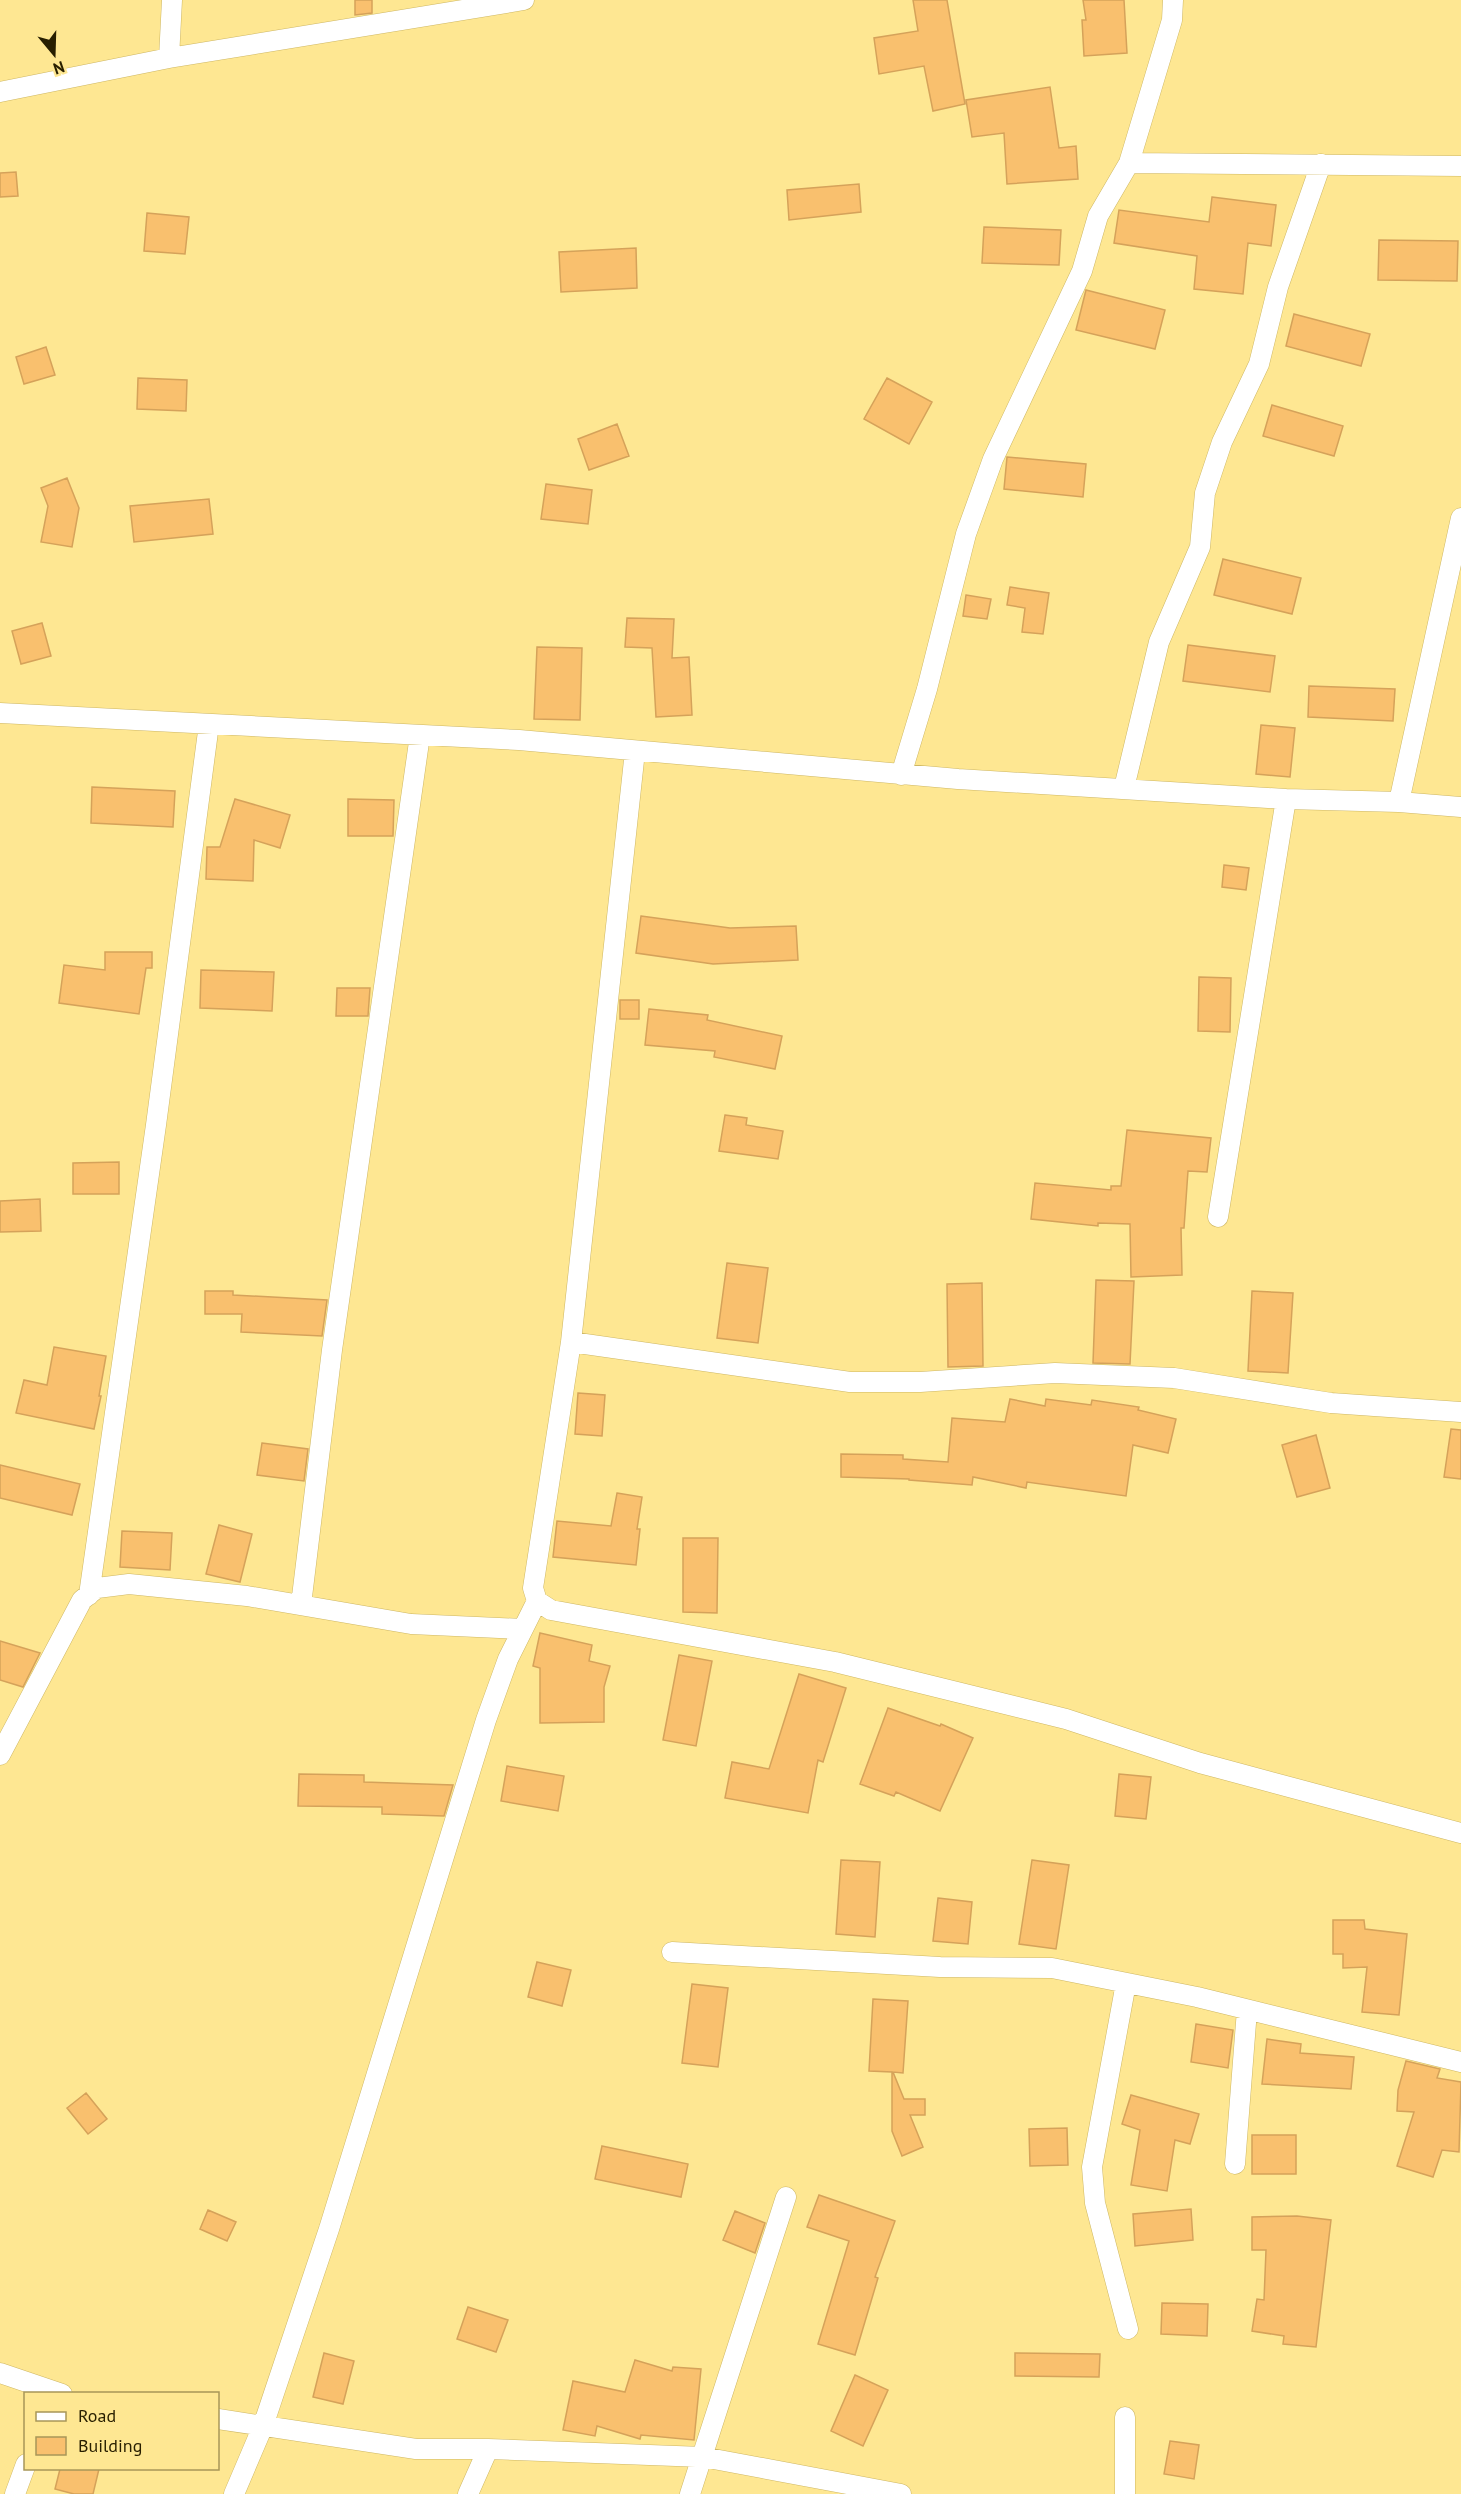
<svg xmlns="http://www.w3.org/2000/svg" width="1461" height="2494" font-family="'PT Sans',sans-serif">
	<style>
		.building { fill: #f9c06e; stroke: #d5a25a; stroke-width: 1.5 }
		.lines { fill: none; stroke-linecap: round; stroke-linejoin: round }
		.minor-casing { stroke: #ceb763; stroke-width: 21 }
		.minor { stroke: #fff; stroke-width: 20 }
	</style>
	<rect width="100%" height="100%" fill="#fee792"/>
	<!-- building -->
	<path class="building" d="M355,0H372V13L355,15Z
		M913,0H947L965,104L933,111L924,66L879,74L874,38L918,31Z
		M1083,0H1124L1127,53L1084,56L1082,20H1086Z
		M1050,87L1059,148L1076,146L1078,179L1007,184L1004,133L972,137L966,100Z
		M16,172L18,196L0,197V173Z
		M859,184L861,212L789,220L787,190Z
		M1212,197L1276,205L1271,246L1248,243L1243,294L1194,289L1197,256L1114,243L1119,210L1209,222Z
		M147,213L189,217L185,254L144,251Z
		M984,227L1061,230L1059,265L982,263Z
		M1379,240L1458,241L1457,281L1378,280Z
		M636,248L637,288L561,292L559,252Z
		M1086,290L1165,310L1155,349L1076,330Z
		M1294,314L1370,334L1361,366L1286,346Z
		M46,347L55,375L24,384L16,357Z
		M138,378L187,380L186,411L137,409Z
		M887,378L932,402L909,444L864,419Z
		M1272,405L1343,426L1334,456L1263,436Z
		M617,424L629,456L589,470L578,439Z
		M1007,457L1086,464L1083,497L1004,489Z
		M67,478L79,508L72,547L41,542L48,506L41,488Z
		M546,484L592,490L588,524L541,519Z
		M209,499L213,534L134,542L130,506Z
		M1223,559L1301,578L1292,614L1214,595Z
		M1010,587L1049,593L1043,634L1022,632L1025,608L1007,605Z
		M966,595L991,599L987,619L963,616Z
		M627,618L674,619L672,658L689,657L692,715L656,717L652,648L625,647Z
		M42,623L51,656L21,664L12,631Z
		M1188,645L1275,656L1270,692L1183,681Z
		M537,647L582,648L580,720L534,719Z
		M1309,686L1395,689L1393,721L1308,717Z
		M1261,725L1295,728L1290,777L1256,774Z
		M92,787L175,791L173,827L91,823Z
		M235,799L290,815L280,848L254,840L253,881L206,879L207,847H220Z
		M348,799L394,800L393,836H348Z
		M1224,865L1249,868L1246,890L1222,887Z
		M641,916L730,928L796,926L798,960L713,964L636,953Z
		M105,952H152V968H146L139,1014L59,1003L64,965L105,970Z
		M201,970L274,972L272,1011L200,1008Z
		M1199,977L1231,978L1230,1032L1198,1031Z
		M337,988H370L368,1016H336Z
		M620,1000H639V1019H620Z
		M649,1009L708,1015L707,1020L782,1036L775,1069L714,1057L715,1051L645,1045Z
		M725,1115L747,1118L746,1125L783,1131L778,1159L719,1151Z
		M1127,1130L1211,1138L1207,1172L1188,1171L1184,1228H1181L1182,1275L1131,1277L1130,1224L1098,1223V1226L1031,1219L1035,1183L1111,1190V1186H1121Z
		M119,1162V1194H73V1163Z
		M40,1199L41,1231L0,1232V1201Z
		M727,1263L768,1268L758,1343L717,1338Z
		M1096,1280L1134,1281L1130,1364L1093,1363Z
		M982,1283L983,1366L948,1367L947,1284Z
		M205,1291H233V1295L327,1300L322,1336L241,1332L242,1314H205Z
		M1252,1291L1293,1293L1288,1373L1248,1371Z
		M54,1347L106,1356L99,1396H101L94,1429L16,1413L24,1380L47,1385Z
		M578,1393L605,1395L602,1436L575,1434Z
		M1010,1399L1045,1406L1046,1399L1091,1405L1092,1400L1139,1407L1138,1410L1176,1419L1168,1453L1133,1445L1126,1496L1027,1482L1026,1488L973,1477L972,1485L909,1480V1479L841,1477V1454L903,1455V1459L948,1462L952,1418L1005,1422Z
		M1451,1429L1461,1430V1479L1444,1477Z
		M1316,1435L1330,1488L1297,1497L1282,1445Z
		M262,1443L308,1449L304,1481L257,1475Z
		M0,1465L80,1484L72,1515L0,1498Z
		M617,1493L642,1497L637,1529H640L636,1565L553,1557L557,1521L611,1526Z
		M219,1525L252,1534L240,1582L206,1574Z
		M122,1531L172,1533L170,1570L120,1567Z
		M683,1538H718L717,1613L683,1612Z
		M540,1633L592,1645L589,1661L610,1666L604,1687V1722L540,1723V1668L533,1666Z
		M0,1641L40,1653L23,1687L0,1680Z
		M679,1655L712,1661L696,1746L663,1740Z
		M799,1674L846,1688L823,1762L818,1760L808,1813L725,1798L732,1762L769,1769Z
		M888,1708L940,1726L941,1724L973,1738L940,1811L896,1792L894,1796L860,1784Z
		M507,1766L564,1776L558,1811L501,1801Z
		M299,1774L364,1775V1782L453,1785L444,1816L382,1814V1807L298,1806Z
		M1119,1774L1151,1777L1146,1819L1115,1816Z
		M841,1860L880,1862L875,1937L836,1934Z
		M1032,1860L1069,1865L1056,1949L1019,1944Z
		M938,1898L972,1902L968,1944L933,1941Z
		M1333,1920H1364L1365,1929L1407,1934L1399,2015L1362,2012L1367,1967L1343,1968V1954H1333Z
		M537,1962L571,1970L562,2006L528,1997Z
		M692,1984L728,1988L718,2067L682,2063Z
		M873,1999L908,2001L903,2073L893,2072L904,2099H925V2115H910L923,2147L902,2156L892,2131V2072L869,2071Z
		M1196,2024L1233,2030L1228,2068L1191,2062Z
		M1267,2039L1301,2044L1300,2053L1354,2057L1351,2089L1262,2084Z
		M1406,2061L1440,2069L1437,2078L1461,2082L1459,2152L1442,2150L1433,2177L1397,2166L1414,2112L1397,2111L1398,2090Z
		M86,2093L107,2119L88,2134L67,2108Z
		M1131,2095L1199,2114L1190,2144L1175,2140L1167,2191L1131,2185L1140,2130L1122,2124Z
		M1067,2128L1068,2165L1030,2166L1029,2129Z
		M1252,2135H1296V2174H1252Z
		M602,2146L688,2164L681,2197L595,2179Z
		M819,2195L895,2221L875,2277L878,2278L855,2355L818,2344L849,2241L807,2227Z
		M1191,2209L1193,2240L1135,2246L1133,2214Z
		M208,2210L236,2222L227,2241L200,2229Z
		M735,2211L765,2223L755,2253L723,2240Z
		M1297,2216L1331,2220L1316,2347L1283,2344L1284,2336L1252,2331L1257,2299L1264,2300L1266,2250H1252V2217Z
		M1162,2303L1208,2304L1207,2336L1161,2334Z
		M468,2307L508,2320L496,2352L457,2339Z
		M324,2353L354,2361L343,2404L313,2397Z
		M1015,2353L1100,2354L1099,2377L1015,2376Z
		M635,2360L672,2371L673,2367L701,2369L694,2440L641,2435L640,2439L597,2426L595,2436L563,2430L573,2381L625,2392Z
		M855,2375L888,2390L863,2446L831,2431Z
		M1170,2441L1199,2445L1194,2479L1164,2474Z
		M60,2469H99L93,2494H74L55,2489Z"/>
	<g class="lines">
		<defs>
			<path id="minor" d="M1173,0L1172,20L1129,163L1461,166
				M169,58L172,0
				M0,92L169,58L524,0
				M1461,518L1399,802L1461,807
				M0,713L519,740L958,779L1286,799L1399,802
				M635,751L571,1342L533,1588L537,1601L551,1610L835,1662L1066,1719L1200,1763L1461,1833
				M901,775L927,689L966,534L993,459L1082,271L1098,216L1129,163
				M1124,788L1159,642L1200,547L1205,493L1222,442L1259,364L1278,287L1321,164
				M1218,1217L1286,799
				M571,1342L850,1382H920L1055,1373L1174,1378L1331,1403L1461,1412
				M89,1595L156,1125L209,724
				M301,1605L332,1350L420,735
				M0,1755L82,1600L97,1588L129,1584L247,1596L411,1624L523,1629
				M672,1952L940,1967L1052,1968L1197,1997L1461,2062
				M1126,1983L1092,2167L1095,2203L1128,2329
				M1235,2164L1247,2010
				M0,2373L62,2394
				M218,2419L416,2449H488L703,2457L901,2494
				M15,2494L26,2464
				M234,2494L263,2426L329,2229L486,1720L508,1659L537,1601
				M468,2494L488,2449
				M690,2494L786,2197
				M1125,2494V2417"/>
		</defs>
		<!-- minor casing -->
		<use href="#minor" class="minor-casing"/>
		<!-- minor -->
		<use href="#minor" class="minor"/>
	</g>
	<!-- legend -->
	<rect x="24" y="2392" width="195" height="78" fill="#fee792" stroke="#a89758" stroke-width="1.5"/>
	<rect x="36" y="2412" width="30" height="9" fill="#ffffff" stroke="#a89758" stroke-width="1.5"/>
	<text x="78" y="2422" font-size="18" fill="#281f00">Road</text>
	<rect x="36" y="2437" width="30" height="18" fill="#f9c06e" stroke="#a89758" stroke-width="1.5"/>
	<text x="78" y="2452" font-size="18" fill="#281f00">Building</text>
	<!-- north arrow -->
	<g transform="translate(54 54) rotate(161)" stroke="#fee792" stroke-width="4.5" paint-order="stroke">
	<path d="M0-4.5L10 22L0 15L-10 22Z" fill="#281f00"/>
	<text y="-9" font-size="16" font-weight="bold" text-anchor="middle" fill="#281f00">N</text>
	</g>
</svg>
